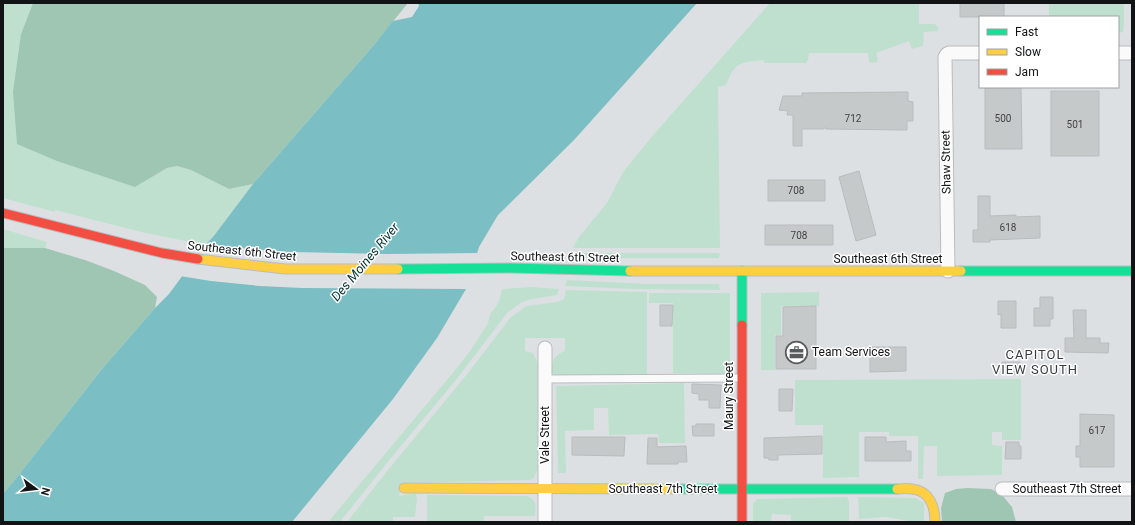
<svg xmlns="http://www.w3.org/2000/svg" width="1135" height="525" font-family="Roboto,sans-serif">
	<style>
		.green { fill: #c0e0cf }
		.forest { fill: #9fc6b3 }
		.water { fill: #7bbec3 }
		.pier { fill: #dde0e3 }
		.building { fill: #c6c9ca; stroke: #b9bcbe }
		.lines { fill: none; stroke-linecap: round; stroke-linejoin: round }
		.lane-casing { stroke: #babcbe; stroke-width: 9 }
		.street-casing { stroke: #babcbe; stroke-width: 15 }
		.fast-casing { stroke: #babcbe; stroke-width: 11 }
		.slow-casing { stroke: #babcbe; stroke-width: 11 }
		.jam-casing { stroke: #babcbe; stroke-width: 11 }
		.lane { stroke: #fafafb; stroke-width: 7 }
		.street { stroke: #fafafb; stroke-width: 13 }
		.fast { stroke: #16e098; stroke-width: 9 }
		.slow { stroke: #ffcf43; stroke-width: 9 }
		.jam { stroke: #f24e42; stroke-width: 9 }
		.labels { text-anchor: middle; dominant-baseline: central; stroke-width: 3; stroke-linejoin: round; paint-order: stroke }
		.number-label { font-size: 10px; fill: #404244 }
		.street-label { font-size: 12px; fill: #111315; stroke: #fff }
		.poi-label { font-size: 12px; fill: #111315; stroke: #fff; text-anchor: start }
		.water-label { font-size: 13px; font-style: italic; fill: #013133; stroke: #fff }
		.neighbourhood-label { font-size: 13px; letter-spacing: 1px; fill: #373c3f; stroke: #fff }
	</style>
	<rect width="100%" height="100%" fill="#dde0e3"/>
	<!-- green -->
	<path class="green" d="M3,3H33L21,34L135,187L167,168L177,166L191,170L229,189L253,184L213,237L205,245L141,232L55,210V212L3,198Z
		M770,3H919V24H935L938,27V31L924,32L923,46L912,49L909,41L876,53L878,59L877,62L872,63L869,62L868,53H809L808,60L806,63H764V60C739,63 736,61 726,85L718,87L720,248H573L578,238L607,203L623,172L654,134Z
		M1049,3H1124V23L1123,32L1118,33V17H1049Z
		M3,229L47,242L45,248H3Z
		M578,253H720L719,258H570L569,254Z
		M567,280L647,284H719L720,290L633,289L565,286Z
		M532,287L559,289L557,295L532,299L522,302L508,312L456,380L391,458L340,522H328L456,369L470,351L488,323L490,314L495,308L499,301L502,289Z
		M566,290L647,292V375H555L552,374C550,364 554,354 565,351V338H525V351L533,353L537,361L539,368L538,469L533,479L530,480L402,483L399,496L416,493L417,499L415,517H393V522H347L387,471L468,373L510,318L526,306L557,302L564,299Z
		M819,292V306H781V335H775V370H761V293Z
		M649,293H730V374L673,373V303H649Z
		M1021,379V440H1002V432H992V445L1002,446V475L937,476V446H924L923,479H918V436H889V432H859V477L823,478V425H795V380Z
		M684,383L685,443H659L658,434L609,435L608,408H594V430L565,431L566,473H558L556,386Z
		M427,495L527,496C537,500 536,506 535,516H484V522H427Z
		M847,497L849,502V522H791V515L772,514L771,522H753V504L757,499Z
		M858,497L916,498L924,503V522H914L886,517L859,519Z"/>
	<!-- forest -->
	<path class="forest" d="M33,3H408L373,46L253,184L229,189L191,170L177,166L167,168L135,187L57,161L17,144L13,92L21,34Z
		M3,248H45L85,260L114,271L145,285L157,297L155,308L102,369L21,472L3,494Z
		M967,488L991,489L1002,495L1012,507L1016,522H942L941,508L945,493L956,489Z"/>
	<!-- water -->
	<path class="water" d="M418,3H697L574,140L498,215L479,247L466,289L437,338L393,399L292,522H3V494L21,472L102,369L155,308L169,294L205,245L213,237L253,184L373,46L393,21L412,17L419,6Z"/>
	<!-- pier -->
	<path class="pier" d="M203,244L238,248L291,252L388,254L480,253L468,289L302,288L260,286L211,281L180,276Z"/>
	<!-- building -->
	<path class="building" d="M960,3H1004V17H960Z
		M985,88H1021L1022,149H985Z
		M1051,91H1099V156H1051Z
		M908,92V101L913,102V121H907V130L826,129V128H824V129H802V146H793V115H787L788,111L779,110L783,96H802V93Z
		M859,171L876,235L856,241L839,177Z
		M768,180H825V201H768Z
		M978,196H990V216L1016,215V217L1040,216V238L990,240V242H973V230H978Z
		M765,225H833V245H765Z
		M1040,297H1053V319H1050V326H1034V308H1040Z
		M998,301H1016V328H1001V314L998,315Z
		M660,305H673L672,326H660Z
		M816,306V369H776V336H783V307Z
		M1073,310H1086V338H1100V343H1109L1108,353L1065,352V338H1074Z
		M870,347H906V371L870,372Z
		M1002,362H1020V374H1002Z
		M692,384L721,385L720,408H709V400H699V394L692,393Z
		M779,389H793L792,411H779Z
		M1080,414L1114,415V467H1080V457H1076V446H1080Z
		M696,424H714V436H693L692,426H696Z
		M822,436V454L778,455V460H769L768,458H764V438Z
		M572,437H625L624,456L572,455Z
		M865,437H886V442L906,441V451H911V461H865Z
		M648,438H657V447L686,446L687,462H678V464H647Z
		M1006,442H1019V446H1021V459H1005Z"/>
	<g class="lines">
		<defs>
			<path id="lane" d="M545,379L741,378"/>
			<path id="street" d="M1118,53H1132
				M948,271L945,57L947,54L949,53H980
				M1002,489H1132
				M545,522V348"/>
			<path id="fast" d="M398,269L510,268L630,271
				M742,271V325
				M961,271H1132
				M678,489H897"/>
			<path id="slow" d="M198,259L285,269H398
				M630,271H961
				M404,488L678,489
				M897,489C902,489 907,488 912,489C930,491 935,507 935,522"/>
			<path id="jam" d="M3,213L162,253L198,259
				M742,325V522"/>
		</defs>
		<!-- lane casing -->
		<use href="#lane" class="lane-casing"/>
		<!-- street casing -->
		<use href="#street" class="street-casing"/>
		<!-- fast casing -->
		<use href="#fast" class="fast-casing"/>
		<!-- slow casing -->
		<use href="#slow" class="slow-casing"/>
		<!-- jam casing -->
		<use href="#jam" class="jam-casing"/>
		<!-- lane -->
		<use href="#lane" class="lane"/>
		<!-- street -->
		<use href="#street" class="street"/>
		<!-- fast -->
		<use href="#fast" class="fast"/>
		<!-- slow -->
		<use href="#slow" class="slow"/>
		<!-- jam -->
		<use href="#jam" class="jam"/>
	</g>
	<!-- icons -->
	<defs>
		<symbol id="office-ring" viewBox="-11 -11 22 22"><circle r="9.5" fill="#fff" stroke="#585b5d" stroke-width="1.5"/><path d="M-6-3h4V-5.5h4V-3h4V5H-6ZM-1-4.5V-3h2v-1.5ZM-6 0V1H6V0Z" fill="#585b5d"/></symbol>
	</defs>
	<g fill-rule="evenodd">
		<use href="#office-ring" x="784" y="340" width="25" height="25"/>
	</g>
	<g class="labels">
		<!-- number labels -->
		<g class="number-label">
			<text x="853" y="118">712</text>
			<text x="1003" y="118">500</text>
			<text x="1075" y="124">501</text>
			<text x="796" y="190">708</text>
			<text x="1008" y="227">618</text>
			<text x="799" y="235">708</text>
			<text x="1097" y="430">617</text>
		</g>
		<!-- street labels -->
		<g class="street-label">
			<text transform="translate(946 162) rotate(-91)">Shaw Street</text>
			<text transform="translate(242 251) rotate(6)">Southeast 6th Street</text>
			<text transform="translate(565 257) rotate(1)">Southeast 6th Street</text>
			<text x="888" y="259">Southeast 6th Street</text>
			<text transform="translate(729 396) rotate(-90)">Maury Street</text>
			<text transform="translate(545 435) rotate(-90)">Vale Street</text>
			<text x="663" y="489">Southeast 7th Street</text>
			<text x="1067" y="489">Southeast 7th Street</text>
		</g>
		<!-- poi labels -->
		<g class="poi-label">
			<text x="812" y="352">Team Services</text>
		</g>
		<!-- water labels -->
		<g class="water-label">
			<text transform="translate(365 262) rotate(-50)">Des Moines River</text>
		</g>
		<!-- neighbourhood labels -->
		<g class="neighbourhood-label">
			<text x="1035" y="354">CAPITOL<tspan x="1035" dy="15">VIEW SOUTH</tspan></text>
		</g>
	</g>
	<!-- border -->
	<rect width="1135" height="525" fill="none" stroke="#111315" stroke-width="8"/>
	<!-- legend -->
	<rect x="979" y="16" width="140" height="72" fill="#ffffff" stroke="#a0a1a1"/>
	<rect x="987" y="29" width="20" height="6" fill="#16e098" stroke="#a0a1a1"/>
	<text x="1015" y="36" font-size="12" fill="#111315">Fast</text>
	<rect x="987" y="49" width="20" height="6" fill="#ffcf43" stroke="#a0a1a1"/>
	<text x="1015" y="56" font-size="12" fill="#111315">Slow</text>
	<rect x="987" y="69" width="20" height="6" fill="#f24e42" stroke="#a0a1a1"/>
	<text x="1015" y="76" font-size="12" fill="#111315">Jam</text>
	<!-- north arrow -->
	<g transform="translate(36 489) rotate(105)" stroke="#ffffff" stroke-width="3" paint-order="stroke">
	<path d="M0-3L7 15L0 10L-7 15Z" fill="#111315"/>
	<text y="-6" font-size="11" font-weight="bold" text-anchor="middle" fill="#111315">N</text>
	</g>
</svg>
